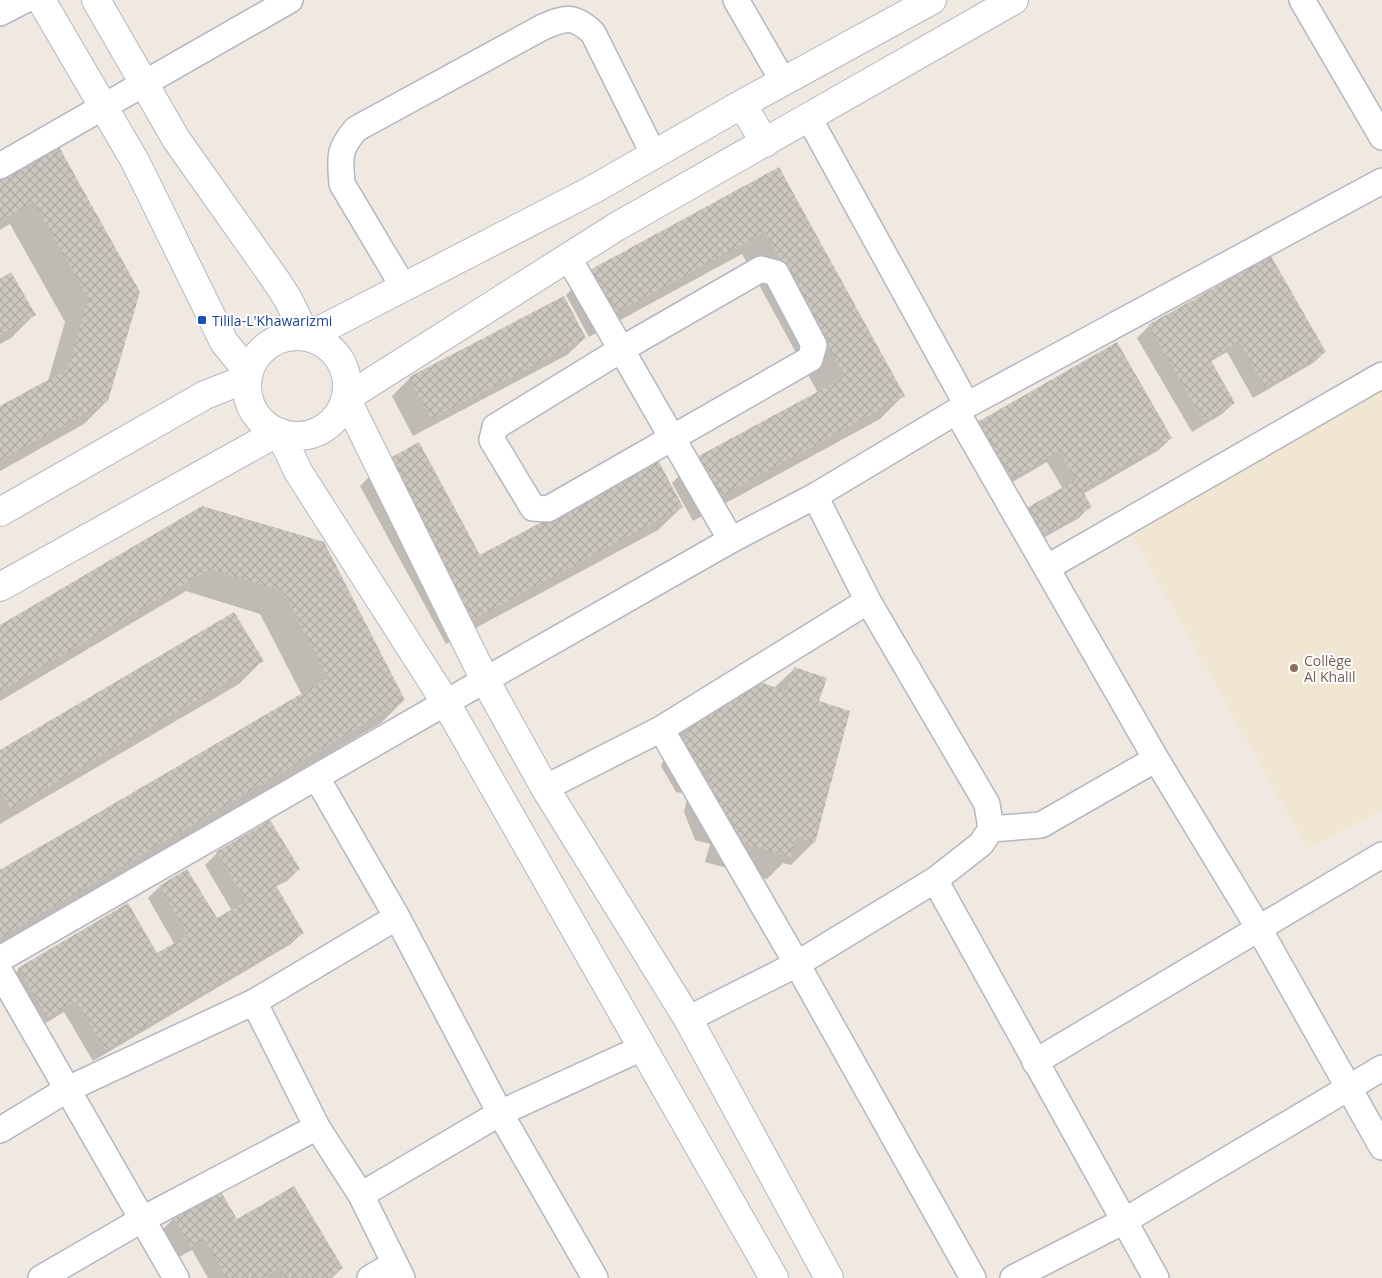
<svg xmlns="http://www.w3.org/2000/svg" width="1382" height="1278" font-family="'Open Sans',sans-serif">
	<style>
		.education { fill: #f0e6d1 }
		.shadow { fill: #0003 }
		.building { fill: url(#building-cross-hatch) }
		.lines { fill: none; stroke-linecap: round; stroke-linejoin: round }
		.street-casing { stroke: #b4b7c1; stroke-width: 28 }
		.secondary-casing { stroke: #b4b7c1; stroke-width: 30 }
		.street { stroke: #fff; stroke-width: 25 }
		.secondary { stroke: #fff; stroke-width: 28 }
		.transit-dot { fill: #1a4fb4; stroke: #fff; stroke-width: 2 }
		.education-dot { fill: #8d6e63; stroke: #fff; stroke-width: 2 }
		.labels { text-anchor: middle; dominant-baseline: central; stroke-width: 4; stroke-linejoin: round; paint-order: stroke }
		.transit-label { font-size: 14px; fill: #164399; stroke: #fff; text-anchor: start }
		.education-label { font-size: 14px; fill: #785e54; stroke: #fff; text-anchor: start }
	</style>
	<defs>
		<pattern id="building-cross-hatch" width="8" height="8" patternUnits="userSpaceOnUse" patternTransform="scale(1.25)"><rect width="8" height="8" fill="#cbc7bf"/><path d="M0 0l8 8M0 8l8-8" fill="none" stroke="#afaba4"/></pattern>
	</defs>
	<rect width="100%" height="100%" fill="#efe9e1"/>
	<!-- education -->
	<path class="education" d="M1382,377V809L1308,850L1127,526Z"/>
	<!-- shadow -->
	<path class="shadow" d="M0,167L138,293L107,401L84,424L0,471V408L48,381L65,322L10,224L0,230Z
		M779,169L903,396L880,419L693,521L672,483L695,459L818,393L742,254L589,337L566,295L589,272Z
		M1270,257L1325,352L1313,363L1253,398L1227,352L1210,362L1234,403L1222,414L1192,432L1137,338L1149,326Z
		M0,280L34,315L11,338L0,344Z
		M585,338L567,355L413,436L392,396L410,378Z
		M965,435L1171,438L1159,450L1083,494L1090,506L1079,518L1029,546L1063,489L1047,462L997,491Z
		M383,463L479,557L682,507L658,530L446,644L360,486Z
		M202,507L404,700L381,723L0,947V870L302,695L260,614L186,591L0,701V626Z
		M262,661L239,684L0,824V751Z
		M794,669L818,702L814,842L791,865L783,863L767,879L705,862L710,844L695,840L684,812L688,794L676,792L661,766L670,743L711,704L774,688Z
		M217,853L299,869L287,881L275,887L302,933L291,944L93,1061L64,1012L36,1029L7,981L19,969L157,955L175,945L148,898L159,887L217,920L232,911L205,865Z
		M174,1218L237,1221L342,1268L332,1278H208L192,1250L179,1257L162,1230Z"/>
	<!-- building -->
	<path class="building" d="M53,136L140,292L108,401L0,461V406L68,369L88,298L34,202L0,221V165Z
		M779,167L905,396L716,499L695,458L845,377L765,232L612,315L588,271Z
		M1271,256L1326,352L1265,387L1239,342L1210,359L1235,403L1204,421L1148,325Z
		M11,272L36,315L0,335V279Z
		M564,296L586,338L431,419L409,377Z
		M1117,342L1172,438L1082,490L1092,507L1041,536L1025,509L1076,480L1059,451L1009,480L976,423Z
		M419,442L480,555L658,460L683,507L469,622L383,462Z
		M202,506L324,542L405,700L0,938V868L1,870L328,678L283,591L210,569L0,692V625Z
		M234,612L264,661L11,809L0,791V750Z
		M794,667L827,678L819,701L850,711L815,843L796,837L791,857L728,839L732,821L718,818L707,788L710,771L699,769L684,742L693,718L710,703L724,708L728,694L754,680L786,691Z
		M270,820L300,869L275,884L304,933L105,1050L76,1001L48,1018L18,968L128,903L157,953L188,935L159,886L187,869L217,918L246,901L216,852Z
		M294,1186L343,1268L327,1278H287L281,1267L263,1278H227L204,1239L191,1247L173,1217L220,1190L237,1219Z"/>
	<g class="lines">
		<defs>
			<path id="street" d="M736,0L783,81
				M1302,0L1382,137
				M0,13L25,0
				M809,118L967,405
				M0,166L290,0
				M568,257L731,540
				M761,269L776,273L814,345L810,359L548,509L533,508L492,440L495,427L622,349Z
				M404,288L342,184C340,157 338,150 356,129L543,27C566,17 574,15 593,33L654,155
				M957,412L1156,759L1258,927L1382,1147
				M815,496L868,601L987,804L991,829L981,844L935,880L1156,1278
				M1048,567L1382,375
				M661,729L797,964L973,1278
				M317,778L397,917L500,1113L595,1278
				M545,788L661,729L868,601
				M991,829L1041,825L1156,759
				M0,959L485,680L731,540L815,496L967,405L1382,181
				M0,972L176,1278
				M254,1002L317,1127L361,1195L402,1278
				M688,1019L797,964L935,880
				M1035,1062L1382,855
				M0,1130L68,1089L254,1002L397,917
				M361,1195L500,1113L642,1048
				M41,1278L143,1219L317,1127
				M370,1278L394,1264
				M1013,1278L1124,1221L1382,1068"/>
			<path id="secondary" d="M41,0L135,161L224,342L249,373
				M96,0L176,139L275,279L288,299L306,336
				M742,104L765,143
				M247 386a50 50 0 1 1 100 0a50 50 0 1 1-100 0Z
				M307,337L594,189L742,104L932,0
				M346,398L485,680L545,788L688,1019L829,1278
				M346,398L616,227L1014,0
				M279,432L299,473L446,703L774,1278
				M0,512L205,395L248,378
				M0,587L278,432"/>
		</defs>
		<!-- street casing -->
		<use href="#street" class="street-casing"/>
		<!-- secondary casing -->
		<use href="#secondary" class="secondary-casing"/>
		<!-- street -->
		<use href="#street" class="street"/>
		<!-- secondary -->
		<use href="#secondary" class="secondary"/>
	</g>
	<!-- markers -->
	<rect class="transit-dot" x="197" y="315" width="10" height="10" rx="2.5"/>
	<circle class="education-dot" cx="1294" cy="668" r="5"/>
	<g class="labels">
		<!-- transit labels -->
		<g class="transit-label">
			<text x="212" y="320">Tilila-L'Khawarizmi</text>
		</g>
		<!-- education labels -->
		<g class="education-label">
			<text x="1304" y="660">Collège<tspan x="1304" dy="16">Al Khalil</tspan></text>
		</g>
	</g>
</svg>
